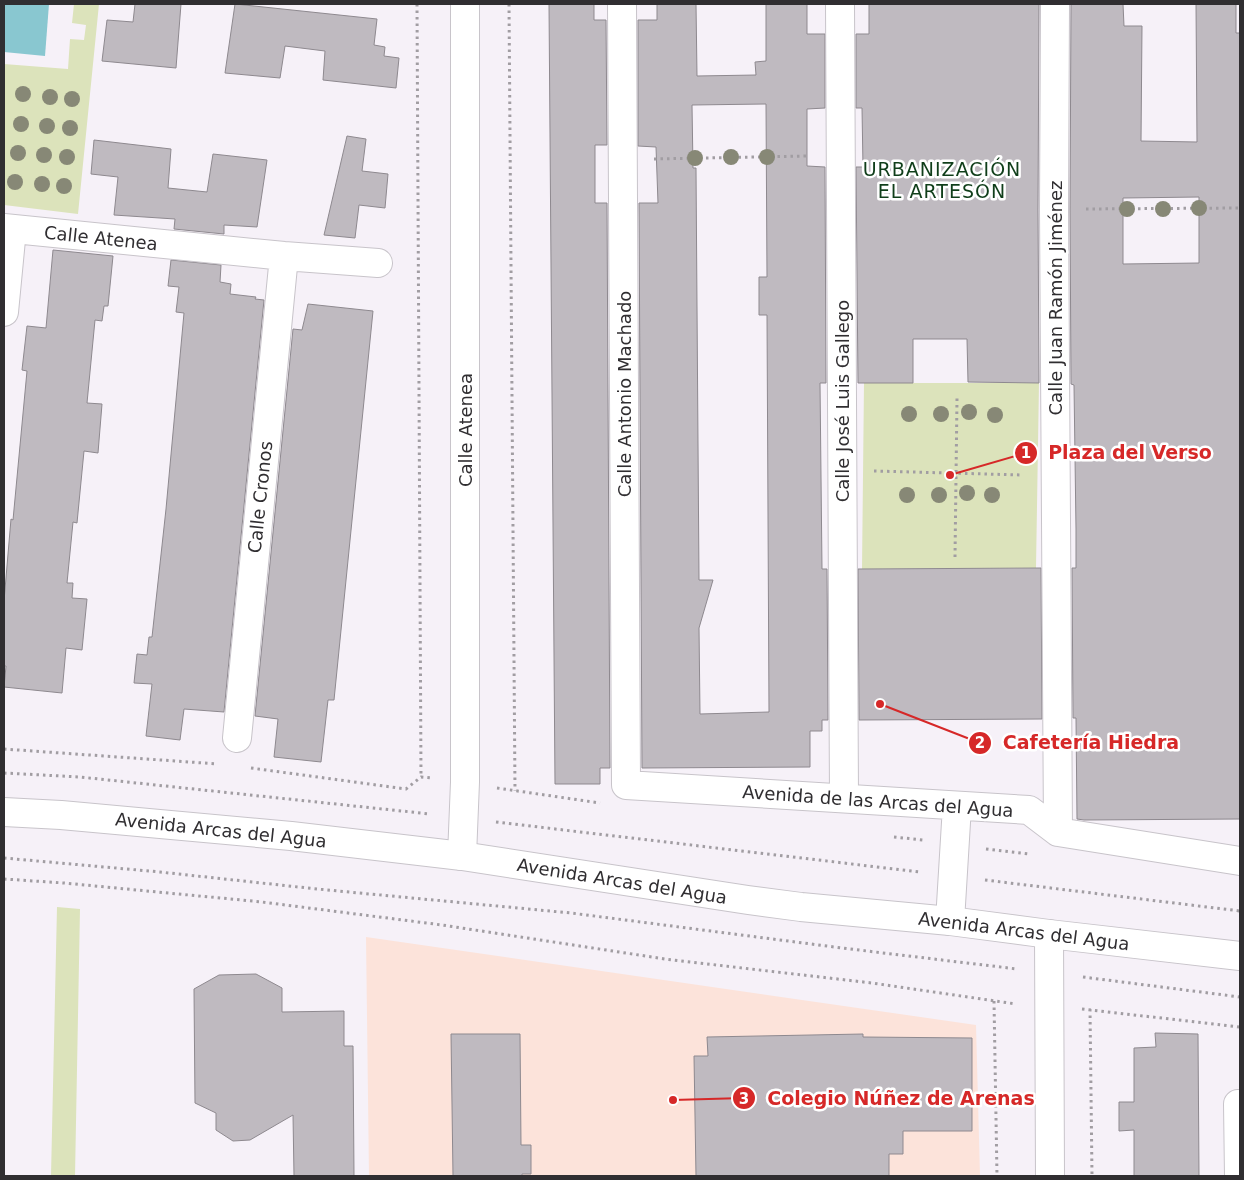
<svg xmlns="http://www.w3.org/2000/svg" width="1244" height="1180" font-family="'DejaVu Sans',sans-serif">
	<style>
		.education { fill: #fce3da }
		.green { fill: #dce3bb }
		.water { fill: #89c7d0 }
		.building { fill: #bfbac0; stroke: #8e898f; fill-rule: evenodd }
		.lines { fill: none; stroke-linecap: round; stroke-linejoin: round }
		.minor-casing { stroke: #c8c4ca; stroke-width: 30 }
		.tertiary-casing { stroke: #c8c4ca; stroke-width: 30 }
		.path { stroke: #a19da2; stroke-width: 3; stroke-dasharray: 2.5 4; stroke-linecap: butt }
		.minor { stroke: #fff; stroke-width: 28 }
		.tertiary { stroke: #fff; stroke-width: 28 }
		.tree { fill: #878876 }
		.labels { text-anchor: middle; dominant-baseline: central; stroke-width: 5; stroke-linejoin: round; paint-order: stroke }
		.street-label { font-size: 18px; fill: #302e31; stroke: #fff }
		.neighbourhood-label { font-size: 19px; letter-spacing: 1px; fill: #103e1a; stroke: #fff }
		.leader { fill: none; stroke: #d62828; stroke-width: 2 }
		.callout-dot { fill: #d62828; stroke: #fff; stroke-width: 2 }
		.mark-label { font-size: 15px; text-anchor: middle; font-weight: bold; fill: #fff }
		.callout-label { font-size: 19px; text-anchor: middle; font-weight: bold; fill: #d62828; stroke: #fff; stroke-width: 5; stroke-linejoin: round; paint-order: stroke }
	</style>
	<rect width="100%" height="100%" fill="#f6f1f8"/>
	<!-- education -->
	<path class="education" d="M366,937L976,1025L980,1176H369Z"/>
	<!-- green -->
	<path class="green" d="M74,4H99L78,214L4,205V64L68,69L70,39L84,40L86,25L72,23Z
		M864,383H1039L1036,568L862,569Z
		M57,907L80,909L75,1176H51Z"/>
	<!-- water -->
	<path class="water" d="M4,4H49L45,56L4,52Z"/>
	<!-- building -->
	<path class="building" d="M135,4H181L176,68L102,61L107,20L133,22Z
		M235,4L377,19L374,45L385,47L384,56L399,58L396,88L323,80L325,51L285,46L280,78L225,73Z
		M549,4H594V20H606L607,145H595V203H607L610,768H600V784H555Z
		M657,4H696L697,76L756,75L755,62L766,61V4H807V34H825V108L807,109V166L825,167L826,383H820L822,569H827L828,720H822V731H810V767L642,768L639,203H658L656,147L638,146V20H657ZM766,104L767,277H759V315H767L769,712L700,714L699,628L713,580H699L696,168H693L692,105Z
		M869,4H1039L1038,209L1039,383L968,382L967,339H913V383H858L856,167H863L862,108H856V34H869Z
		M1071,4H1123L1124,26H1142L1141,141L1197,142L1196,4H1236V33H1240V819L1084,820L1077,819L1076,718H1073L1072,568H1076V529L1074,385L1071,384L1070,209ZM1199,197V263L1123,264V198Z
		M347,136L366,139L362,171L388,174L385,208L359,205L355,238L324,235Z
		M94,140L171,149L168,188L207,192L213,154L267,160L257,227L224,225V234L174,229L175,219L114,215L118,177L91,174Z
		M53,250L113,256L108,306H104L102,321L95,320L87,403L102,404L98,453L84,451L77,523L73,522L67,583H73L72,598L87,599L82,650L66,648L62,693L4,687L6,666H4V601L11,519L13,520L27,371L22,370L27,326L46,328Z
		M171,260L221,265L220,282L231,284L230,294L256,297L255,299L264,300L224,712L184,709L180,740L146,736L152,684L134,683L137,654L147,655L149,637H152L166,509L184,313L176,312L179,287L168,286Z
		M308,304L373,311L334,700H328L321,762L274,757L278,719L255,716L293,329L302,330Z
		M1041,568L1042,719L859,720L858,569Z
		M256,974L282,988V1012L344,1011V1046H353L354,1176H294L293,1115L250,1140L233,1141L216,1130V1113L195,1103L194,989L219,975Z
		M1155,1033L1198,1034L1199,1176H1134V1130L1119,1131V1102H1134V1048L1156,1047Z
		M451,1034H520L521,1145H531V1174H522V1176H453Z
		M863,1034V1037L972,1038V1131H903V1154H889V1176H696L694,1056H708L707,1037Z"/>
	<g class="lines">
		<defs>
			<path id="minor" d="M622,4L626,785L1029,810L1058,832L1240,861
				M840,4L844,798
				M1055,4L1054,209L1058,832
				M4,228L284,256L378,263
				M4,312L12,229
				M237,738L284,256
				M462,856L465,782V4
				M950,921L957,806
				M1049,934L1050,1176
				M1238,1104L1239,1176"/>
			<path id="tertiary" d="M4,812L61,815L291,836L462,856L748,900L801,907L950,921L1049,934L1240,956"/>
		</defs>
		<!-- minor casing -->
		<use href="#minor" class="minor-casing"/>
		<!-- tertiary casing -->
		<use href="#tertiary" class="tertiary-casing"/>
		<!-- path -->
		<path class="path" d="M417,4L421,777
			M509,4L515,791
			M654,159L808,156
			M1086,209L1240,208
			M874,471L1023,475
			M955,557L957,398
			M4,749L218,764
			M251,768L406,789L421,777L432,778
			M4,773L80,777L430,814
			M497,788L600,803
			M496,822L920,872
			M894,837L923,840
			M986,849L1029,854
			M4,858L160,872L317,889L571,913L842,948L1017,969
			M4,879L64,883L262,902L442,925L665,959L872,983L1016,1004
			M985,880L1240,911
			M1083,977L1240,997
			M994,1001L997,1176
			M1082,1009L1240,1027
			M1090,1009L1092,1176"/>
		<!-- minor -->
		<use href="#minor" class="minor"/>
		<!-- tertiary -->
		<use href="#tertiary" class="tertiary"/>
	</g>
	<!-- trees -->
	<g class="tree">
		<circle cx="23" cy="94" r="8"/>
		<circle cx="50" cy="97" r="8"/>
		<circle cx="72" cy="99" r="8"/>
		<circle cx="21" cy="124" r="8"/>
		<circle cx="47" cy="126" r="8"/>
		<circle cx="70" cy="128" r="8"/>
		<circle cx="18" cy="153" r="8"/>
		<circle cx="44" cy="155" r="8"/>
		<circle cx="67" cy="157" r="8"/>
		<circle cx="731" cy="157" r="8"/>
		<circle cx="767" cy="157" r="8"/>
		<circle cx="695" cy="158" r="8"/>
		<circle cx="15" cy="182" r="8"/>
		<circle cx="42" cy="184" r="8"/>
		<circle cx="64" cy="186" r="8"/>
		<circle cx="1199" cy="208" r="8"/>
		<circle cx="1127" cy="209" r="8"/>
		<circle cx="1163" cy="209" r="8"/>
		<circle cx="969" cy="412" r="8"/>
		<circle cx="909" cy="414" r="8"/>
		<circle cx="941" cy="414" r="8"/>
		<circle cx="995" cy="415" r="8"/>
		<circle cx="967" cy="493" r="8"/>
		<circle cx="907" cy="495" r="8"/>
		<circle cx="939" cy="495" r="8"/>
		<circle cx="992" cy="495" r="8"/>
	</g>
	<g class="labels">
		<!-- street labels -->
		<g class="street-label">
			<text transform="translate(101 238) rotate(6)">Calle Atenea</text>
			<text transform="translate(1055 298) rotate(-90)">Calle Juan Ramón Jiménez</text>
			<text transform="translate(624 394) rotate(-90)">Calle Antonio Machado</text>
			<text transform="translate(842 401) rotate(-90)">Calle José Luis Gallego</text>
			<text transform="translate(465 430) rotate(-90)">Calle Atenea</text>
			<text transform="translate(260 497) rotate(-84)">Calle Cronos</text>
			<text transform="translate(878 801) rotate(4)">Avenida de las Arcas del Agua</text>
			<text transform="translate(221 830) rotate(6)">Avenida Arcas del Agua</text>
			<text transform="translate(622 881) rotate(9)">Avenida Arcas del Agua</text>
			<text transform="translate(1024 931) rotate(7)">Avenida Arcas del Agua</text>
		</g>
		<!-- neighbourhood labels -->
		<g class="neighbourhood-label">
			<text x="942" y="169">URBANIZACIÓN<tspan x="942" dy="22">EL ARTESÓN</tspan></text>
		</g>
	</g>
	<!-- callouts -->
	<path class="leader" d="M950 475L1026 453M880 704L980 743M673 1100L744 1098"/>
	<g class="callout-dot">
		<circle cx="950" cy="475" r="5"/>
		<circle cx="880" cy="704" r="5"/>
		<circle cx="673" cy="1100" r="5"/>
		<circle cx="1026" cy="453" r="12"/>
		<circle cx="980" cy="743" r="12"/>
		<circle cx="744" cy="1098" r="12"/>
	</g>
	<g class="mark-label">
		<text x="1026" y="458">1</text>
		<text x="980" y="748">2</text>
		<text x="744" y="1104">3</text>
	</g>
	<g class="callout-label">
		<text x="1130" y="459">Plaza del Verso</text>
		<text x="1091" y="749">Cafetería Hiedra</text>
		<text x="901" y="1105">Colegio Núñez de Arenas</text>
	</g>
	<!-- border -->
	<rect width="1244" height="1180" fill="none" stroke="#302e31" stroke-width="10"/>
</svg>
